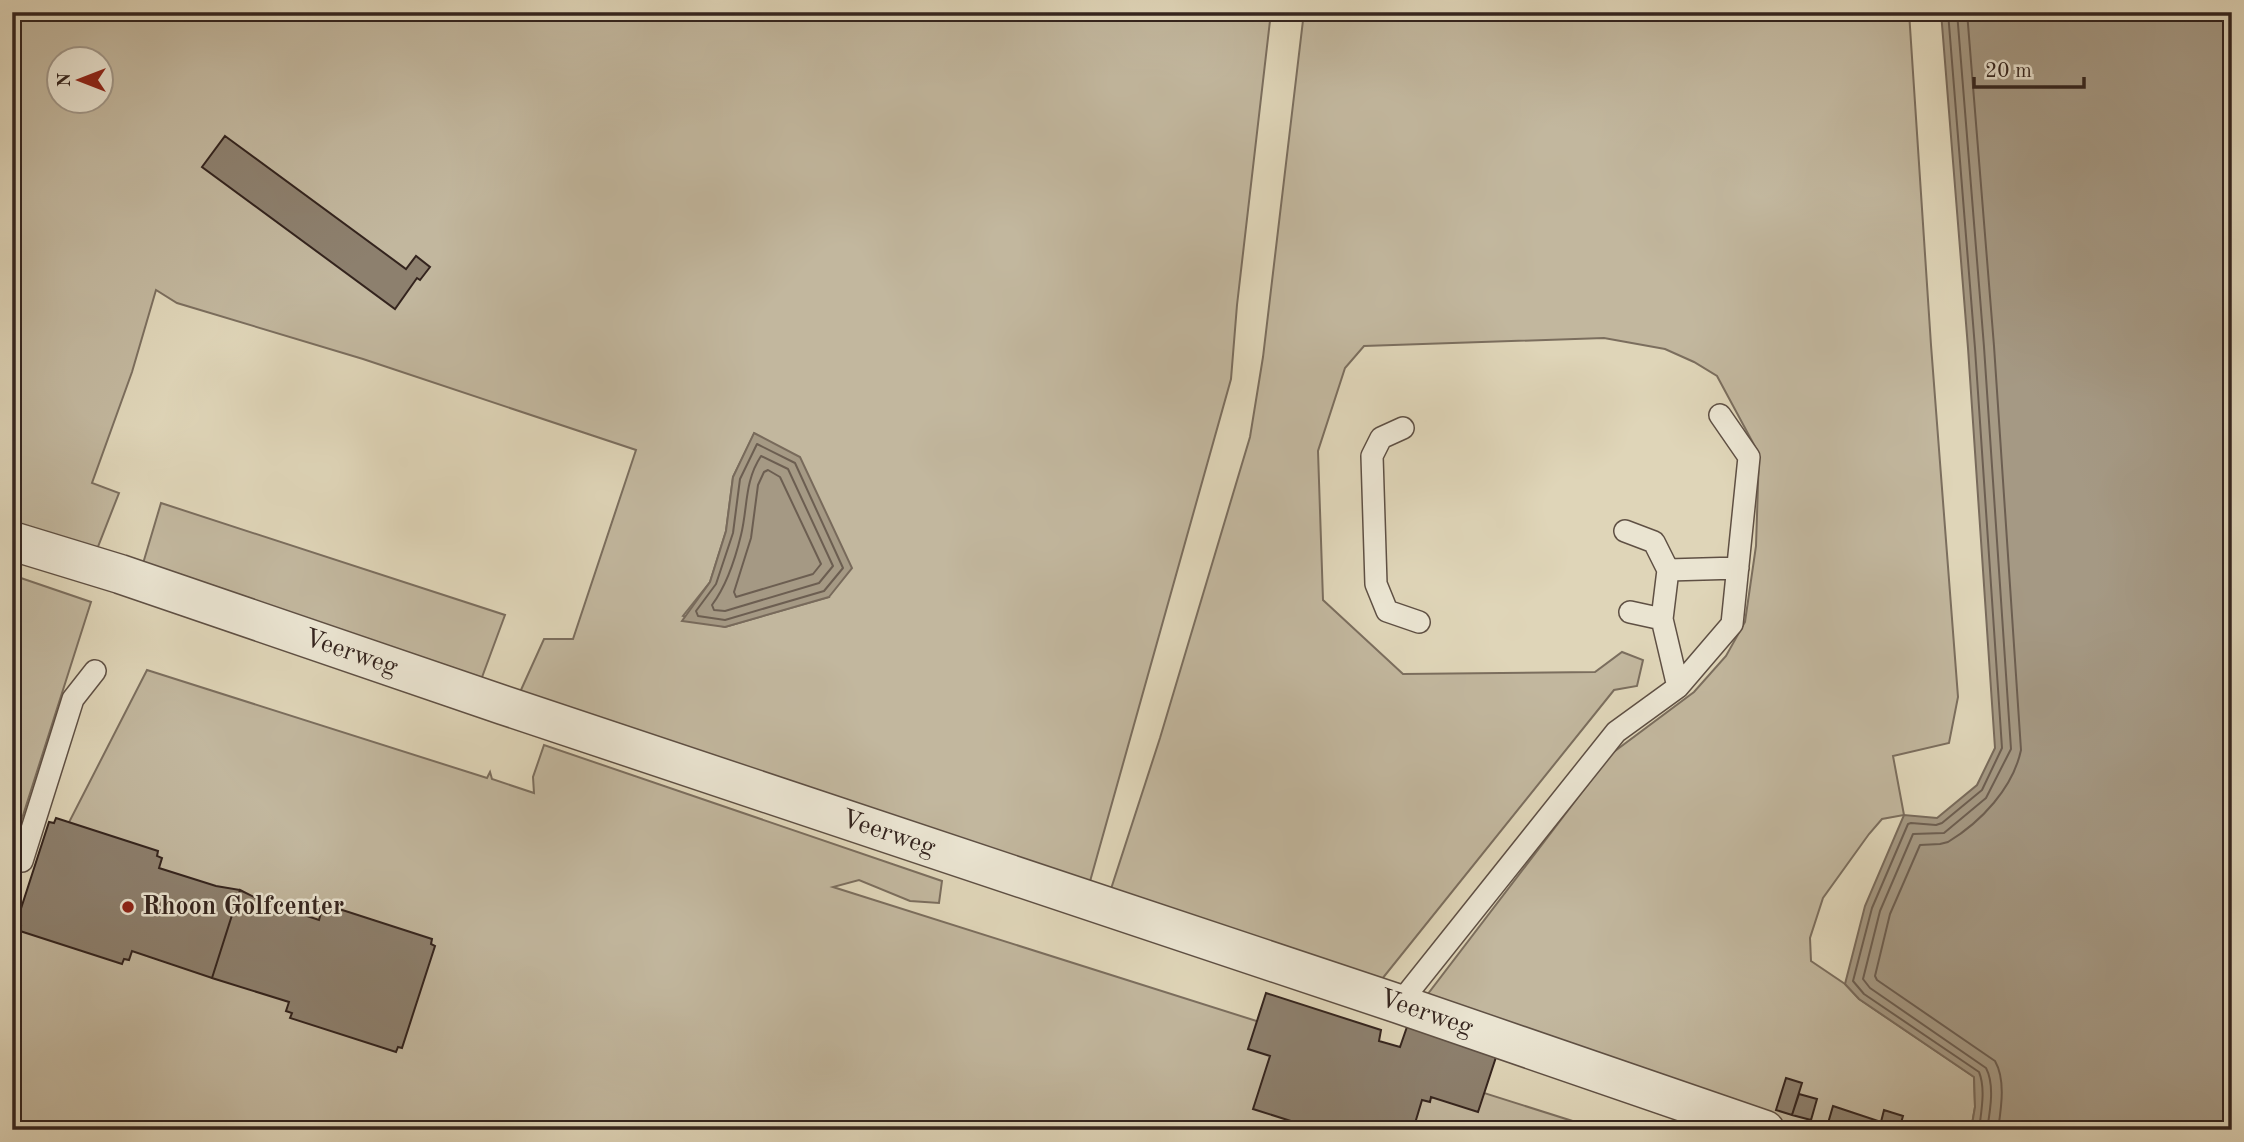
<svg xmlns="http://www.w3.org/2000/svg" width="2244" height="1142" font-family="'Old Standard TT',serif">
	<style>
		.green { fill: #c2b79e; stroke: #7b6e5e; stroke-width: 2; fill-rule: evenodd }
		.water { fill: #a59984; stroke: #786a5b; stroke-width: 2 }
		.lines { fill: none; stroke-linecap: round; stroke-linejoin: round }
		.shore { stroke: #6c5e51; stroke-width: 2 }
		.building { fill: #8d806e; stroke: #34241e; stroke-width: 2 }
		.lane-casing { stroke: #5f5044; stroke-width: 24 }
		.street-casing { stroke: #5f5044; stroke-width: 41 }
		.lane { stroke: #eae4d1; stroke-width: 21 }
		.street { stroke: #eae4d1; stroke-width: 38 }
		.poi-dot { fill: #8f2418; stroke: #eae4d1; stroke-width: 2.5 }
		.labels { text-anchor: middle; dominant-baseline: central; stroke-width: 5; stroke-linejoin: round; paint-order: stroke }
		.street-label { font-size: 26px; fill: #34241e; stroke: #eae4d1 }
		.poi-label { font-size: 26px; font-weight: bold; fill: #34241e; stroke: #eae4d1; text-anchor: start }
	</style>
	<rect width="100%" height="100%" fill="#dfd5b8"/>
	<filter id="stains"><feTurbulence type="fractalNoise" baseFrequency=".00286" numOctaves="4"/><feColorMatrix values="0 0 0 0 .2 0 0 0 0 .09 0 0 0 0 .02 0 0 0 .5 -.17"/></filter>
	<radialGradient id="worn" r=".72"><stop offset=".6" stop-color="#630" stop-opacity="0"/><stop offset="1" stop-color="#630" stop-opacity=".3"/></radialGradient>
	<!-- green -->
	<path class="green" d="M12,12H1271L1237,305L1231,379L1089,885L516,701L544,639H573L636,450L363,359L177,303L156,290L132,372L92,483L119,493L92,562L12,536ZM60,60H102V102H60ZM754,434L829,597L725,627L683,616L710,582L726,531L733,477Z
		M1304,12H1909L1931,345L1958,697L1949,743L1893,756L1904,815L1882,819L1869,834L1823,898L1810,938L1811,961L1845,984L1859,999L1974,1077L1975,1107L1971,1130H1797L1421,1003L1611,754L1694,692L1726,656L1745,622L1756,546L1759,454L1717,376L1694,362L1665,349L1604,338L1364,346L1345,368L1318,451L1323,600L1403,674L1595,672L1622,652L1643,660L1637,686L1614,690L1378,984L1111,889L1160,738L1250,437L1263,357Z
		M161,503L505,615L478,688L139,577Z
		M12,575L91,602L12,850Z
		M147,670L487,778L490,772L492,779L534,793L533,777L544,745L942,881L939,903L910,901L859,880L833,887L1601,1130H12V919L19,920Z"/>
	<!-- water -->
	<path class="water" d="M1941,12H2232V1130H1971L1975,1107L1974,1077L1859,999L1845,984L1865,906L1904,815L1937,818L1977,785L1995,748L1968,348Z
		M754,433L800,457L852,568L829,597L725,627L682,621L710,582L726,531L733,477Z"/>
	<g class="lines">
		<!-- shore -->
		<path class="shore" d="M1948,12L1975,348L2002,748L1982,790L1942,823L1936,825L1911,823L1908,824L1872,908L1853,981L1864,994L1979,1072C1986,1089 1981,1112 1979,1130
			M1957,12L1984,347L2011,749L1986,798L1944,833L1913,834L1880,911L1863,979L1870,988L1986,1068C1995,1085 1990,1111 1987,1130
			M1967,12L1994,346L2021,750C2013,788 1981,822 1948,842L1940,844L1920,845L1890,914L1875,976L1877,980L1995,1061C2006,1080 2001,1109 1998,1130
			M757,444L795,463L843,568L824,591L725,620L698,616L696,611L716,584L733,533L740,479Z
			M761,456L788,469L833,566L819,583L725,611L714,610L712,605C727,585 735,560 741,535C748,507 744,482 761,456Z
			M768,470L780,477L821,564L813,574L736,597L734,592L751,538L758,485L764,472Z"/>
	</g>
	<!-- building -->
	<path class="building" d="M225,136L406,269L416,256L430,267L420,280L417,278L395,309L202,167Z
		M56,818L158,851L157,856L162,858L159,868L216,886L240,890L212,978L132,951L129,960L124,959L122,964L20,931L21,926L16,924L49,822L54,823Z
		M240,890L262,901L319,920L322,909L328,911L330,906L432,939L431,944L435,946L402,1048L398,1047L396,1052L290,1018L292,1013L286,1011L289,1002L212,978Z
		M1266,993L1381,1030L1379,1041L1400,1047L1409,1021L1497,1054L1478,1112L1431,1097L1430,1102L1422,1100L1413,1130H1319L1253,1109L1270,1056L1248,1049Z
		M1786,1078L1802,1083L1792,1115L1776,1110Z
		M1799,1094L1817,1099L1811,1120L1792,1115Z
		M1833,1106L1881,1122L1884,1110L1903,1116L1899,1130H1826Z"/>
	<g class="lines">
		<defs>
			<path id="lane" d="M1403,428L1381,438L1372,456L1376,584L1387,611L1419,622
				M1625,531L1654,542L1668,570L1662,619
				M1668,570L1738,568
				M1630,612L1662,619L1678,687
				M22,861L73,699L95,671
				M1399,1004L1616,732L1678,687L1732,624L1749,457L1720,415"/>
			<g id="street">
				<path id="s1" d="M12,541L120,574L503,705L1399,1004L1765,1130"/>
			</g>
		</defs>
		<!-- lane casing -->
		<use href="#lane" class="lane-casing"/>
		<!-- street casing -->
		<use href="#street" class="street-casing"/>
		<!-- lane -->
		<use href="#lane" class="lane"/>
		<!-- street -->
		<use href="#street" class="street"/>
	</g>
	<!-- markers -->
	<circle class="poi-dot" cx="128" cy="907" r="7"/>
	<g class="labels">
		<!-- street labels -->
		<g class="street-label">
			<text stroke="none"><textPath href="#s1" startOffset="357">Veerweg</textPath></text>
			<text stroke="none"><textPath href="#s1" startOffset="924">Veerweg</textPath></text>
			<text stroke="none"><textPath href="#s1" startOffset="1491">Veerweg</textPath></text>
		</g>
		<!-- poi labels -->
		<g class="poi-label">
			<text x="142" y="907">Rhoon Golfcenter</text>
		</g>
	</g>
	<!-- margin -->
	<rect width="2244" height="1142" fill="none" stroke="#dfd5b8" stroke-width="42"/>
	<rect x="14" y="14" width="2216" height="1114" fill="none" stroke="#34241e" stroke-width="3.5"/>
	<rect x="21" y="21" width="2202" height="1100" fill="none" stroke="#34241e" stroke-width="2"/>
	<!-- north arrow -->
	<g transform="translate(80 80) rotate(270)"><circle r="33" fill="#eae4d1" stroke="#a19789" stroke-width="2"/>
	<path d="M0-5L12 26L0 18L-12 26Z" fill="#8f2418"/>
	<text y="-10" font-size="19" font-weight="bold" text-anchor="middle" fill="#34241e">N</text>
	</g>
	<!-- scale -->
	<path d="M1974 77v10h110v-10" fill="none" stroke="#34241e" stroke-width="3.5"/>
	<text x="1985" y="77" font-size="21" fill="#34241e" stroke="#eae4d1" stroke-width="5" paint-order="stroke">20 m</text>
	<rect width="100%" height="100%" filter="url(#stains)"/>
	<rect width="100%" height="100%" fill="url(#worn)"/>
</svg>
